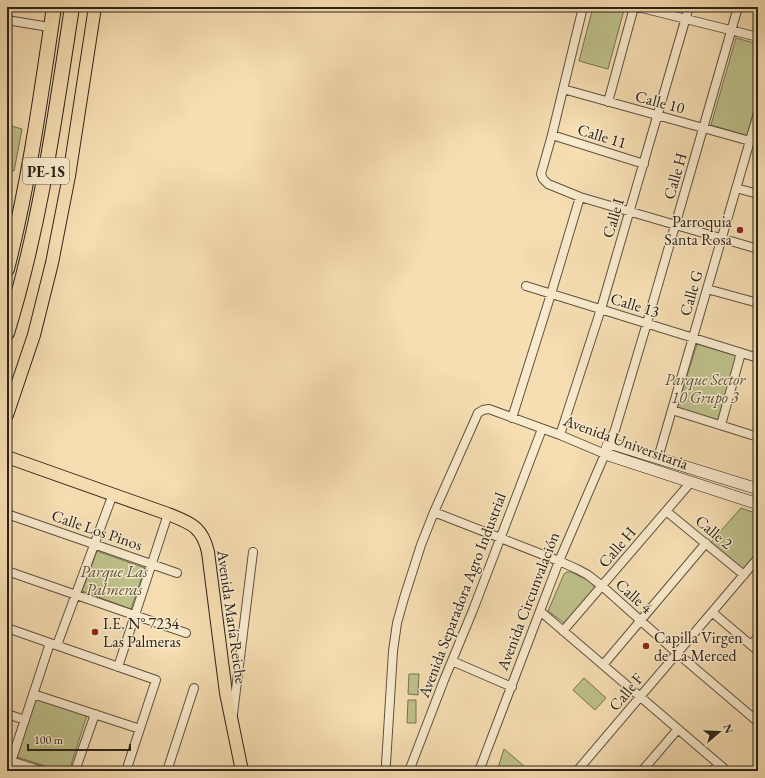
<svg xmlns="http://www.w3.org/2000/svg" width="765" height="778" font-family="'EB Garamond',serif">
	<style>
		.green { fill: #bec18b; stroke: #757252 }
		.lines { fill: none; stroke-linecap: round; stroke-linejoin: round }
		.street-casing { stroke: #5e5240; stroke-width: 10 }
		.secondary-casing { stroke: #2c231a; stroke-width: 12 }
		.primary-casing { stroke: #2c231a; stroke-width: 14 }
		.highway-casing { stroke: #2c231a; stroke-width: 16 }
		.street { stroke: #f9eacd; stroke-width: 8 }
		.secondary { stroke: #f9eacd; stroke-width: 11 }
		.primary { stroke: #f6deb2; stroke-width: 12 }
		.highway { stroke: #f6deb2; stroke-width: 14 }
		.poi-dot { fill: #8f2418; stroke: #f9eacd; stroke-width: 1.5 }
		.labels { text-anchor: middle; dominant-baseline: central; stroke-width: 3; stroke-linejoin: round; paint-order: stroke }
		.shield { fill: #f9eacd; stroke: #6a5f50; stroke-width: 1 }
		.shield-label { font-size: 15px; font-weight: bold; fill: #2c231a }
		.street-label { font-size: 16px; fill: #2c231a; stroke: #f9eacd }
		.poi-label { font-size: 16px; fill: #2c231a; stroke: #f9eacd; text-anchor: start }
		.park-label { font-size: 16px; font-style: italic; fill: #58523c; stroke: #f9eacd }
	</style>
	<rect width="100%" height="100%" fill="#f6deb2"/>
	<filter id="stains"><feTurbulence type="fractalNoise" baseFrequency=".005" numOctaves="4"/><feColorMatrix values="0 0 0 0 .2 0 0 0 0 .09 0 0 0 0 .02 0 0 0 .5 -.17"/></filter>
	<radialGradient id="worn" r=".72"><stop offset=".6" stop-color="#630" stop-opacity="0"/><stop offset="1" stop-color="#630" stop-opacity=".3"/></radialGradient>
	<!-- green -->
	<path class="green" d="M593,7H613L624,10L608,69L579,61Z
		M736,38L758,44V102L749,136L711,125Z
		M11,126L22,129L14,171L7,169V148Z
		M697,344L737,356L718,420L677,408Z
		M741,508L758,514V554L744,572L710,543Z
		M97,551L145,568L131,609L82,591Z
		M567,572H571L592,582L595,589L567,625L548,611L564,574Z
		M409,674H419L418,695L408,694Z
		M584,678L606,698L595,710L573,690Z
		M36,698L87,715L69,771H61L17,757Z
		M408,700H416V723H407Z
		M504,749L530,771H497Z"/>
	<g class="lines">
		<defs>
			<path id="street" d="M583,7L552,135L541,174L543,179L548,184L580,197L758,249
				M638,7L758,37
				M7,20L43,26L51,28
				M563,89L750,141
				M608,102L634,7
				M552,135L644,164
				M736,188L758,194
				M526,286L758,358
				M707,289L758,303
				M672,410L758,437
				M512,418L551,294L580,197
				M721,425L741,353
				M560,435L601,309L689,7
				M609,443L615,430L647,323L738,7
				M658,458L758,113
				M666,511L744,575
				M434,512L559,561L577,569L588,575L602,586L677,653L758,722
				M7,514L177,573
				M7,571L186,633
				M540,611L727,771
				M712,612L758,651
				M7,628L156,680L126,771
				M563,631L691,482
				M57,645L113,494
				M751,645L758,637
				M452,661L512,687
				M603,665L706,543
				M118,667L168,514
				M33,694L140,729
				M7,714L25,720
				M233,714L253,552
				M11,761L42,771
				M386,764L393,651L397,623L404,598L421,545L434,512L478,413L483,410L489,409L560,435L605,454L559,561L479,771
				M8,771L50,643
				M75,771L95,714
				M167,771L194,688
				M409,771L444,680L473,610L542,429
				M577,771L758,558
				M642,771L678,729
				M712,771L719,764"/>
			<path id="secondary" d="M758,489L609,443L605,454L758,504"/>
			<path id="primary" d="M7,415L34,335L52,263L69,176L95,7
				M7,457L168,514C190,523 202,526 208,552L226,693L242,771"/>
			<path id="highway" d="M7,269C29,183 41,95 54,7
				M7,333C40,227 55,117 72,7"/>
		</defs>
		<!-- street casing -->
		<use href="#street" class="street-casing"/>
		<!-- secondary casing -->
		<use href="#secondary" class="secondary-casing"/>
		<!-- primary casing -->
		<use href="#primary" class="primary-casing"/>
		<!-- highway casing -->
		<use href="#highway" class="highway-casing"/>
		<!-- street -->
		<use href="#street" class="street"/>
		<!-- secondary -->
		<use href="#secondary" class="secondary"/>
		<!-- primary -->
		<use href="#primary" class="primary"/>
		<!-- highway -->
		<use href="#highway" class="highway"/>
	</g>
	<!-- markers -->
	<g class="poi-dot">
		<circle cx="740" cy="230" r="4"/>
		<circle cx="95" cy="632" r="4"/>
		<circle cx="646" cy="646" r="4"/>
	</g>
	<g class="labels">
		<!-- shield labels -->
		<rect class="shield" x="23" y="158" width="46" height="26" rx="3"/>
		<g class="shield-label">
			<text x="46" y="171">PE-1S</text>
		</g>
		<!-- street labels -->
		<g class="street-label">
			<text transform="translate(660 102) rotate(15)">Calle 10</text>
			<text transform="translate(602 136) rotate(17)">Calle 11</text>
			<text transform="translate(675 176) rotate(-74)">Calle H</text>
			<text transform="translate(613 218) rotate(-73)">Calle I</text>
			<text transform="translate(691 293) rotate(-74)">Calle G</text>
			<text transform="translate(635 305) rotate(17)">Calle 13</text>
			<text transform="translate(626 442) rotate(20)">Avenida Universitaria</text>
			<text transform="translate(97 530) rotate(19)">Calle Los Pinos</text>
			<text transform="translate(714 532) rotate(40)">Calle 2</text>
			<text transform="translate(617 547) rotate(-49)">Calle H</text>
			<text transform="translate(462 595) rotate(-69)">Avenida Separadora Agro Industrial</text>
			<text transform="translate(634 596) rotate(42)">Calle 4</text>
			<text transform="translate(528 601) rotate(-69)">Avenida Circunvalación</text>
			<text transform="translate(232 617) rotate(82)">Avenida María Reiche</text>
			<text transform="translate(626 692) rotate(-50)">Calle F</text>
		</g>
		<!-- poi labels -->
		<g class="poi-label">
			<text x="732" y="221" text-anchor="end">Parroquia<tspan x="732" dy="18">Santa Rosa</tspan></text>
			<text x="103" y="623">I.E. N° 7234<tspan x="103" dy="18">Las Palmeras</tspan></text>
			<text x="654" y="637">Capilla Virgen<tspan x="654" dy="18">de La Merced</tspan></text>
		</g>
		<!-- park labels -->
		<g class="park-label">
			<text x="705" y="379">Parque Sector<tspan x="705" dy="18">10 Grupo 3</tspan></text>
			<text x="114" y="571">Parque Las<tspan x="114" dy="18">Palmeras</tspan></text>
		</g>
	</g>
	<!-- margin -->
	<rect width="765" height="778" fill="none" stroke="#f6deb2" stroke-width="24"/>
	<rect x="8" y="8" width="749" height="762" fill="none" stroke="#2c231a" stroke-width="2"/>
	<rect x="12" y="12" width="741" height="754" fill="none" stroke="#2c231a"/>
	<!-- north arrow -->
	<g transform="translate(719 732) rotate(71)" stroke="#f9eacd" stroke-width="3" paint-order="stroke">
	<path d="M0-3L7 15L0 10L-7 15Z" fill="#2c231a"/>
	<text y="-6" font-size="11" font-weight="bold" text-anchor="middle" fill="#2c231a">N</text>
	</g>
	<!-- scale -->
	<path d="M28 744v6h102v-6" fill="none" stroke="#2c231a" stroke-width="2"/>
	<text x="34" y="744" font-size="12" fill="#2c231a" stroke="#f9eacd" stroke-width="3" paint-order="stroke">100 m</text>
	<rect width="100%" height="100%" filter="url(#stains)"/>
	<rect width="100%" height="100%" fill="url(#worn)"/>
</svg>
